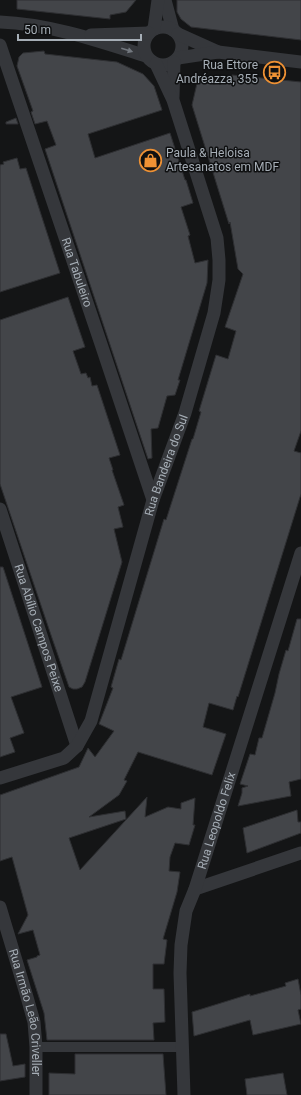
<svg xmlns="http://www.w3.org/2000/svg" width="301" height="1095" font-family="Roboto,sans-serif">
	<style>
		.building { fill: #434549; stroke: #2e2f32 }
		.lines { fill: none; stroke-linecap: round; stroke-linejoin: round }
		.pedestrian { stroke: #35373b; stroke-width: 10 }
		.minor { stroke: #35373b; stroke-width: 13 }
		.oneway { fill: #73787f }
		.labels { text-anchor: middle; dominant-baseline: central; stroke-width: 3; stroke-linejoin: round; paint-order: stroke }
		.poi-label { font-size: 12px; fill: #a6aeb6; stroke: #0f1011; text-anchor: end }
		.street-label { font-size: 12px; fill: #a6aeb6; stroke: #0f1011 }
	</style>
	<rect width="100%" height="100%" fill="#141516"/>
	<!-- building -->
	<path class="building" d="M17,0H136L126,12L110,15V19L17,9Z
		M177,0H301V40L191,27L181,19L177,12Z
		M44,51L45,54L117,62L143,74L154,86L162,110L88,134L95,158L170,133L185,180H186L193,203L181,207L190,235L188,236L195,263L208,260L207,283L178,380H180L175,395L167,396L158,428L151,429L152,458L148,459L133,414L45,149L56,145L47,121L35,124L31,112L33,111L17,66L19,57L23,53Z
		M232,75L301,82V431L294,451L301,453V494L238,697L237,696L233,710L209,703L203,727L226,734L212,775L138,752L124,780L127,781L119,795L89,817L125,811L126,819L69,838L80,870L147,797L145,817L168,807L181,809V803L195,798L193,825H195L189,845L175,843L170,857L169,871L180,872L177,892L163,939L167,940L164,964H153V989H164L165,1022L153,1023L154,1040H47L44,1013L27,960L37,957V956L40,955L33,930L18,934L28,915L12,857L0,861V795L79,767L88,748L95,757L114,731L99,724L113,688L111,687L119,659L121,660L164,519L166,520L192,439H193L201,412L199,411L216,355L228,359L236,331L225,327L243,274L238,269L230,222L229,224L192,105L198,79H199L200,76L230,84Z
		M16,118L18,124H6V122Z
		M17,158L20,169L26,168L60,273L0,292V165L4,164L3,162Z
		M68,297L85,347L73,351L81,374L86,373L88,378L90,377L92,386L97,385L120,455L109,458L113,470H112L124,505L118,507L123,527L114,529L122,562L85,682L82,687L77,689H73L69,687L52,638L0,484V320Z
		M0,567H3L42,687L11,697L24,733L10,738L15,752L0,757Z
		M297,619H301V779L289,782L291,796L238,806L242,793V788L248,786L240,784L250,754L255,755L259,738H262L275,693L279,674L286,650L288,651Z
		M297,810L298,822H301V833L247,853L243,828Z
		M298,979L301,995V1009L298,1010L301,1024L253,1035L250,1020L194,1036L192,1012L250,994V996L286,986L285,983Z
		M0,1034H6L13,1066L25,1064V1077L0,1081Z
		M75,1054H163L166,1095H49V1073L75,1074Z
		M283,1073L287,1095H247L245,1079Z"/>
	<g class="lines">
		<!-- pedestrian -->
		<path class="pedestrian" d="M36,1047H183"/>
		<!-- minor -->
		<g class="minor">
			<path d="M165,0L173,30"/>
			<path d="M0,22C50,24 99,41 146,56"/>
			<circle cx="163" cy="46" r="19"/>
			<path d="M154,29L158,0"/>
			<path d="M178,34L218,52"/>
			<path d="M91,35L149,33"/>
			<path id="s1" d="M0,45L102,347L153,500"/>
			<path d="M178,58L218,52L301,62"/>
			<path d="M173,97L174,62"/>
			<path id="s2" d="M0,509L77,746"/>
			<path id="s3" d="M0,778L64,758L77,746L91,721L153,500L185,413L214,313L219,280V260L217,238L173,100L156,64"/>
			<path d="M195,889L301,853"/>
			<path id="s4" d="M0,907L27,997L34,1022L36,1047V1095"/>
			<path id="s5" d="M184,1095L180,973L181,945L186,911L195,889L301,553"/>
		</g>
	</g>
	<!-- one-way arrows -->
	<defs><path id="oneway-solid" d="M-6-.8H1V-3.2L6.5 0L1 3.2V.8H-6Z"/></defs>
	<use class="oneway" href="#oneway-solid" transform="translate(127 50) rotate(17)"/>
	<!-- icons -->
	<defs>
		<symbol id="bus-ring" viewBox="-11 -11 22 22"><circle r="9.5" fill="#0f1011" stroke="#ee9134" stroke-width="1.5"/><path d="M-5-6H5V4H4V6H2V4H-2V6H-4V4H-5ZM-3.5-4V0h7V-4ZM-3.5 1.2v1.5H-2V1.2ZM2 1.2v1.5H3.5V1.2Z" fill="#ee9134"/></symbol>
		<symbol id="shop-ring" viewBox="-11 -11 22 22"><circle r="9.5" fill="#0f1011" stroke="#ee9134" stroke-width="1.5"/><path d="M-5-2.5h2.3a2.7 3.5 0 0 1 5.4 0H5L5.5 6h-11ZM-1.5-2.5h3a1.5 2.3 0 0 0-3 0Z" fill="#ee9134"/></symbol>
	</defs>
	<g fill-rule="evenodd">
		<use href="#bus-ring" x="262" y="60" width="25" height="25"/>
		<use href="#shop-ring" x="138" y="148" width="25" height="25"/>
	</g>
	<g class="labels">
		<!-- poi labels -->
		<g class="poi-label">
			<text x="258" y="65">Rua Ettore<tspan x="258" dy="14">Andréazza, 355</tspan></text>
			<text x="166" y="153" text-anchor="start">Paula &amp; Heloisa<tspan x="166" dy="14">Artesanatos em MDF</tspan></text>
		</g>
		<!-- street labels -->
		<g class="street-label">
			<text stroke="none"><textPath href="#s1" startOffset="240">Rua Tabuleiro</textPath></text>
			<text stroke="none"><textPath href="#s3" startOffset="380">Rua Bandeira do Sul</textPath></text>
			<text stroke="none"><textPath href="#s2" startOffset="125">Rua Abílio Campos Peixe</textPath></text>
			<text stroke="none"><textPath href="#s5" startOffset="280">Rua Leopoldo Felix</textPath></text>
			<text stroke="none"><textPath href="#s4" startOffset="109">Rua Irmão Leão Criveller</textPath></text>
		</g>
	</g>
	<!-- scale -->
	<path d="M18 34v6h123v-6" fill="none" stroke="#a6aeb6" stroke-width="2"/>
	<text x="24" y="34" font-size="12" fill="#a6aeb6" stroke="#0f1011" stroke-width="3" paint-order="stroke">50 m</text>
</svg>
